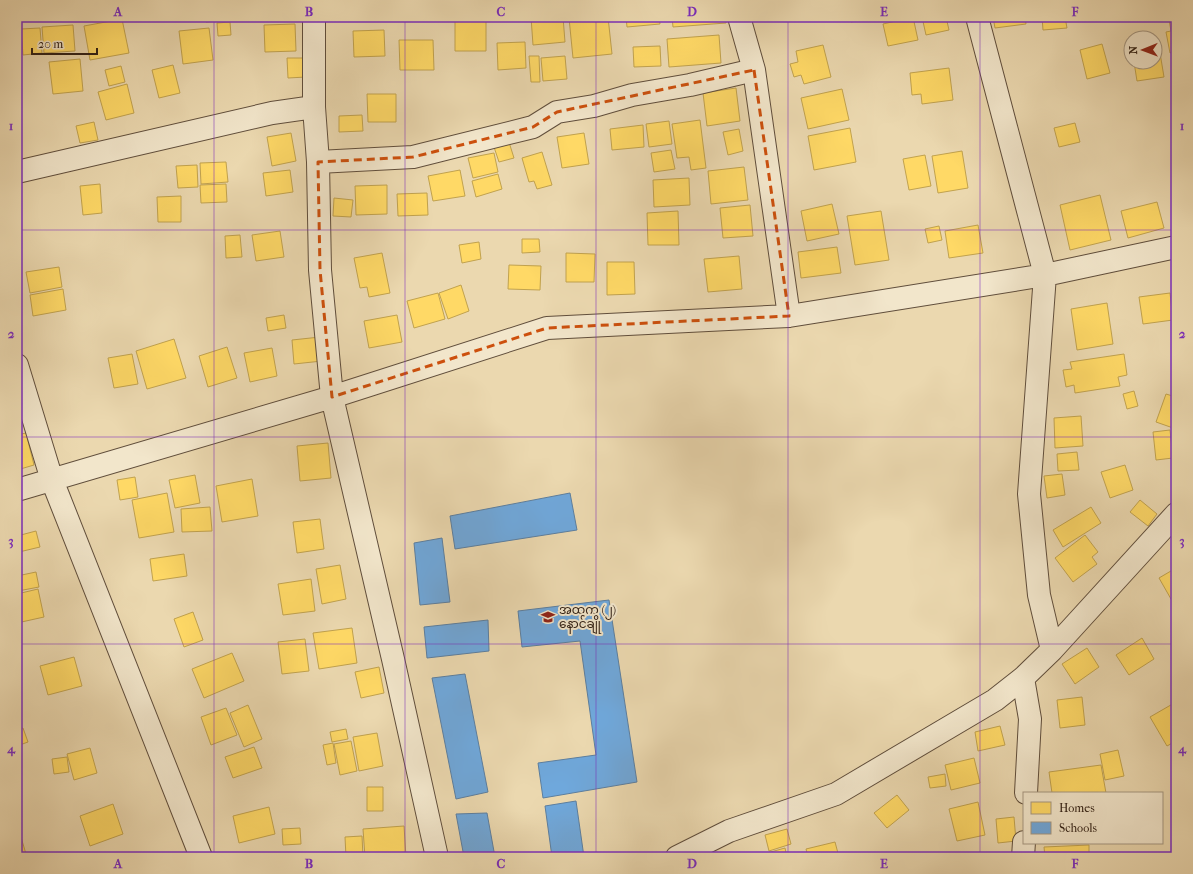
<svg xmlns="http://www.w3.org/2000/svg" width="1193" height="874" font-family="'IM FELL French Canon','Noto Sans Myanmar',serif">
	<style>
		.homes { fill: #ffd966; stroke: #c1a24e }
		.schools { fill: #6fa8dc; stroke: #5c7fa0 }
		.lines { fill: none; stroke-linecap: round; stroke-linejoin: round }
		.minor-casing { stroke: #604e3c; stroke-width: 24 }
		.minor { stroke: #f2e6cb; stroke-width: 22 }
		.marked { fill: none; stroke: #cd500d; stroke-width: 3; stroke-dasharray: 8 5; stroke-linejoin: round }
		.grid { fill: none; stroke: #7b2cbf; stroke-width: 1; stroke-opacity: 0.55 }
		.labels { text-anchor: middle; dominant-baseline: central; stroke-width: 4; stroke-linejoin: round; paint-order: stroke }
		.poi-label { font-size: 12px; fill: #312015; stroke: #f2e6cb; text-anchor: start }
		.neatline { fill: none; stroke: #7b2cbf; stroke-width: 1.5 }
		.grid-label { font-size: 13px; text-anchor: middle; font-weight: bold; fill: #7b2cbf }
	</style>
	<rect width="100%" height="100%" fill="#ebd8af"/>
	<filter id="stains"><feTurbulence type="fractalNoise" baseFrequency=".005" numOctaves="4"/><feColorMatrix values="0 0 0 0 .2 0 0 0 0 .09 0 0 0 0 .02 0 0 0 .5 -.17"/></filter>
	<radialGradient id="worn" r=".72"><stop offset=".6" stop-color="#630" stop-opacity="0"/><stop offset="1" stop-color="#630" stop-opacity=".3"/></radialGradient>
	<!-- homes -->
	<path class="homes" d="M205,17H233L234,20L206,22Z
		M455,17H486V51H455Z
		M531,17H563L565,42L533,45Z
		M577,17H608L612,54L573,58L569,18Z
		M626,17H659L660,24L627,27Z
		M672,17H726V23L673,27Z
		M797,17H821L798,21Z
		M851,17H878L851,22Z
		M913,17L918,40L888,46L883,24Z
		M922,17H946L949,30L926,35Z
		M993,17H1025L1026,24L995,28Z
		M1042,17H1065L1067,28L1043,30Z
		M1079,17H1091L1079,19Z
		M1176,18V51L1170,53L1166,32L1171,31L1169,20Z
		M122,19L129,53L90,60L84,26Z
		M230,22L231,35L218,36L217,23Z
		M295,24L296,51L265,52L264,25Z
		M73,25L75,51L44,53L42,27Z
		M40,28L42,53L23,55L21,29Z
		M209,28L213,60L183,64L179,31Z
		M384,30L385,56L354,57L353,31Z
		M719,35L721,63L669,67L667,39Z
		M399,40H433L434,70H400Z
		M525,42L526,68L498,70L497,43Z
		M1102,44L1110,73L1087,79L1080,50Z
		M823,45L831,77L804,84L801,75L794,77L790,64L798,62L796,51Z
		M660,46L661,66L634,67L633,47Z
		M1159,47L1164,77L1137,81L1134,62H1155V48Z
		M529,56H539L540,82H531Z
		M565,56L567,79L543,81L541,58Z
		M287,58H306V77L288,78Z
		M80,59L83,91L53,94L49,62Z
		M173,65L180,93L159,98L152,70Z
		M121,66L125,82L109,86L105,70Z
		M949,68L953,100L922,104L921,94L912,95L910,73Z
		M127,84L134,113L106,120L98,92Z
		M736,88L740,121L707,126L703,93Z
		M842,89L849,120L808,129L801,98Z
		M367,94H396V122H368Z
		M362,115L363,131L339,132V116Z
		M700,120L706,168L691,170L689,157L677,158L672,124Z
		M669,121L672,144L649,147L646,124Z
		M94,122L98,140L80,143L76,126Z
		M1075,123L1080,142L1059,147L1054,128Z
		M643,125L644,147L612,150L610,129Z
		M850,128L856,162L814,170L808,136Z
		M739,129L743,151L728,155L723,132Z
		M291,133L296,161L272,166L267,137Z
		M584,133L589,164L562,168L557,137Z
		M508,139L514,158L499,162L493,144Z
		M671,150L675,169L654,172L651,153Z
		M962,151L968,188L938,193L932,156Z
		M542,152L552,185L537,189L534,181L529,182L522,158Z
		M494,153L498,172L473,178L468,158Z
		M925,155L931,186L909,190L903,159Z
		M226,162L228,182L201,184L200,163Z
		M197,165L198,187L178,188L176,166Z
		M744,167L748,200L711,204L708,171Z
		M290,170L293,192L266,196L263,173Z
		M460,170L465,196L433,201L428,176Z
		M498,174L502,189L476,197L472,181Z
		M689,178L690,205L654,207L653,180Z
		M100,184L102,213L83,215L80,186Z
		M226,184L227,202L201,203L200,185Z
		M387,185V214L356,215L355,186Z
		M427,193L428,215L398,216L397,194Z
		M1100,195L1111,240L1070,250L1060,205Z
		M181,196V222H158L157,197Z
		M334,198L353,200L351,217L333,216Z
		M1157,202L1164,228L1128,238L1121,211Z
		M832,204L839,234L807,241L801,211Z
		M750,205L753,236L723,238L720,208Z
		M678,211L679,245H648L647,213Z
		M881,211L889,260L855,265L847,216Z
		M978,225L983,253L949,258L945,231Z
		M939,226L942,240L928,243L925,229Z
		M280,231L284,257L256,261L252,235Z
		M240,235L242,257L226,258L225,236Z
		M522,239H539L540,252L522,253Z
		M479,242L481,259L462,263L459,245Z
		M837,247L841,273L801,278L798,252Z
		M382,253L390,293L369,297L367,287L360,288L354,258Z
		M566,253L595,254L594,282H566Z
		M739,256L742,289L708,292L704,259Z
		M607,262H634L635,294L607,295Z
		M509,265L541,266L540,290L508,289Z
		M59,267L62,287L30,293L26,272Z
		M461,285L469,311L448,319L439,293Z
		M63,289L66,310L33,316L30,295Z
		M438,293L445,319L414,328L407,301Z
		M1170,293L1173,320L1143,324L1139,297Z
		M1107,303L1113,344L1077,350L1071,309Z
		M284,315L286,328L268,331L266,318Z
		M397,315L402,342L369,348L364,321Z
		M320,337L322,361L294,364L292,340Z
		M174,339L186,378L147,389L136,351Z
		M227,347L237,378L208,387L199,356Z
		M272,348L277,376L250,382L244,353Z
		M132,354L138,384L114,388L108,358Z
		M1124,354L1127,375L1118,377L1120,386L1075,393L1074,385L1066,387L1063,370L1072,369L1070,362Z
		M1134,391L1138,406L1127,409L1123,394Z
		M1166,394L1176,397V429L1156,422Z
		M1081,416L1083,446L1055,448L1054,418Z
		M1170,430L1173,458L1156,460L1153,432Z
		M26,433L34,465L17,470V435Z
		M328,443L331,478L300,481L297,446Z
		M1077,452L1079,470L1058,471L1057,454Z
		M1125,465L1133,490L1110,498L1101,472Z
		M1062,474L1065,495L1047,498L1044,476Z
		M195,475L200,503L175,508L169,480Z
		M135,477L138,497L120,500L117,480Z
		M252,479L258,516L222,522L216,486Z
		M167,493L174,532L139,538L132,500Z
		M1140,500L1157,514L1148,526L1130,512Z
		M210,507L212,531L182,532L181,509Z
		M1091,507L1101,523L1063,547L1053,530Z
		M17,511H19L20,531H17Z
		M320,519L324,549L297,553L293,522Z
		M36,531L40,547L19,552L17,544V536Z
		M1085,535L1098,552L1092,557L1097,564L1073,582L1055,558Z
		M184,554L187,576L153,581L150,559Z
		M340,565L346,599L322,604L316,569Z
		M1176,568V605L1175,606L1159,578Z
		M36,572L39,587L18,591L17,576Z
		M311,579L315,611L283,615L278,584Z
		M38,589L44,617L17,623V594Z
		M193,612L203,640L184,647L174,619Z
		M352,628L357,663L319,669L313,633Z
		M1142,638L1154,659L1129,675L1116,655Z
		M305,639L309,671L282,674L278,642Z
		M1087,648L1099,667L1075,684L1062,664Z
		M232,653L244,681L204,698L192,669Z
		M74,657L82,686L48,695L40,666Z
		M379,667L384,693L361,698L355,672Z
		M1082,697L1085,725L1060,728L1057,700Z
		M1176,702V741L1167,746L1150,717Z
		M248,705L262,739L244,747L230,713Z
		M226,708L237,735L211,745L201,717Z
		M1000,726L1005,745L978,751L975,732Z
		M23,728L28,742L17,746V730Z
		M346,729L348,739L332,742L330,732Z
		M377,733L383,766L359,771L353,737Z
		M351,741L357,771L340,775L334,744Z
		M333,743L336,763L327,765L323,745Z
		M254,747L262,768L233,778L225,757Z
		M90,748L97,773L74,780L67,754Z
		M1118,750L1124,776L1105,780L1100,754Z
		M67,757L69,772L54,774L52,759Z
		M974,758L980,783L951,790L945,765Z
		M1101,765L1106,793H1052L1049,772Z
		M945,774L946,786L930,788L928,777Z
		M367,787H383V811H367Z
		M897,795L909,810L887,828L874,813Z
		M978,802L985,835L957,841L949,809Z
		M113,804L123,834L90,846L80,816Z
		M269,807L275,834L239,843L233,816Z
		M1014,817L1016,841L998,843L996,819Z
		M404,826L406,857H365L363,829Z
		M17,827H18L26,854L17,857Z
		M300,828L301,844L283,845L282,829Z
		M787,829L791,844L769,851L765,835Z
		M362,836L363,857H346L345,837Z
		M835,842L839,857H808L806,849Z
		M1089,845V857H1045L1044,847Z
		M785,848L787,857H768L767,853Z"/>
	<!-- schools -->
	<path class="schools" d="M570,493L577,530L455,549L450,516Z
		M442,538L450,602L420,605L414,543Z
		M609,600L637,782L543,798L538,763L596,755L580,641L522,647L518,611Z
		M488,620L489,651L427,658L424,627Z
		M465,674L488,792L456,799L432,678Z
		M576,801L584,857H552L545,806Z
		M487,813L495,857H464L456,814Z"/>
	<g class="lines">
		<defs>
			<path id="minor" d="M314,17V107L318,162L320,270L332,397L393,659L437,857
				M739,17L754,70L789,316
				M977,17L1045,275L1029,494L1039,595L1052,650
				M318,162L413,157L533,127L557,112L594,106L632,95L690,85L754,70
				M17,172L272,113L314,107
				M17,365L52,480L201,857
				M17,490L332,397L547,328L789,316L1045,275L1176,247
				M1023,678L1030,719L1026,793
				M677,857L729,831L836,794L995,700L1023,678L1052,650L1176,514
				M1023,857L1024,842"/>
		</defs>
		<!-- minor casing -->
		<use href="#minor" class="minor-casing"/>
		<!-- minor -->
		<use href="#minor" class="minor"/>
	</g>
	<!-- marked area -->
	<path class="marked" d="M754,70L789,316L547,328L332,397L320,270L318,162L413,157L533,127L557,112Z"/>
	<!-- grid -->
	<path class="grid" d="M214,17V857M405,17V857M596,17V857M788,17V857M980,17V857M17,230H1176M17,437H1176M17,644H1176"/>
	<!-- icons -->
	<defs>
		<symbol id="school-bare" viewBox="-9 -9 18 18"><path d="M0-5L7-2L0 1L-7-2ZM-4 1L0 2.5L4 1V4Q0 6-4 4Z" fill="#8f2418" stroke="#f2e6cb" stroke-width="2.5" paint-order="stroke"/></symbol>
	</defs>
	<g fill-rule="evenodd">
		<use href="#school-bare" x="538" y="607" width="20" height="20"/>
	</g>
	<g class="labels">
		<!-- poi labels -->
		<g class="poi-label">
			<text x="559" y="610">အထက (၂)<tspan x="559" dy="14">နောင်ချို</tspan></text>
		</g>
	</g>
	<!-- margin -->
	<rect width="1193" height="874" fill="none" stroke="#ebd8af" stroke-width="44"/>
	<!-- legend -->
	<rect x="1023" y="792" width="140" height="52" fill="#f2e6cb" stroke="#a59782"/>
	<rect x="1031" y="802" width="20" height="12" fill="#ffd966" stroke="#a59782"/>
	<text x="1059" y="812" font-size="12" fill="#312015">Homes</text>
	<rect x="1031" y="822" width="20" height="12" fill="#6fa8dc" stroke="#a59782"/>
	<text x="1059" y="832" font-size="12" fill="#312015">Schools</text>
	<!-- north arrow -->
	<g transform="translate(1143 50) rotate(269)"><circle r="19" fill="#f2e6cb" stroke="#a59782"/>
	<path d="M0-3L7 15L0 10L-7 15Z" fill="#8f2418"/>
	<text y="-6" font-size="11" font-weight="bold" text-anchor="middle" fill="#312015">N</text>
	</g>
	<!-- scale -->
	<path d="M32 48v6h65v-6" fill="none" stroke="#312015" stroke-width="2"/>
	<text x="38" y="48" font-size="12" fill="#312015" stroke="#f2e6cb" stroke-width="3" paint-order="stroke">20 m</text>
	<rect x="22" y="22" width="1149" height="830" class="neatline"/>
	<g class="grid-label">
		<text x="118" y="16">A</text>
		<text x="309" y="16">B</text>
		<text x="501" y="16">C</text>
		<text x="692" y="16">D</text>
		<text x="884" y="16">E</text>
		<text x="1075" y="16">F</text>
		<text x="11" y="130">1</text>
		<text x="1182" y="130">1</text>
		<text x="11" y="338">2</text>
		<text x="1182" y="338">2</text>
		<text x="11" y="545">3</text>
		<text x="1182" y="545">3</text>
		<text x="11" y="753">4</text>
		<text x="1182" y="753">4</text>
		<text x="118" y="868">A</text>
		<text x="309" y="868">B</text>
		<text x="501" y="868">C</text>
		<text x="692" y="868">D</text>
		<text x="884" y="868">E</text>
		<text x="1075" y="868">F</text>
	</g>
	<rect width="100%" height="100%" filter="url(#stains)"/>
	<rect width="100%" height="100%" fill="url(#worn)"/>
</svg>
